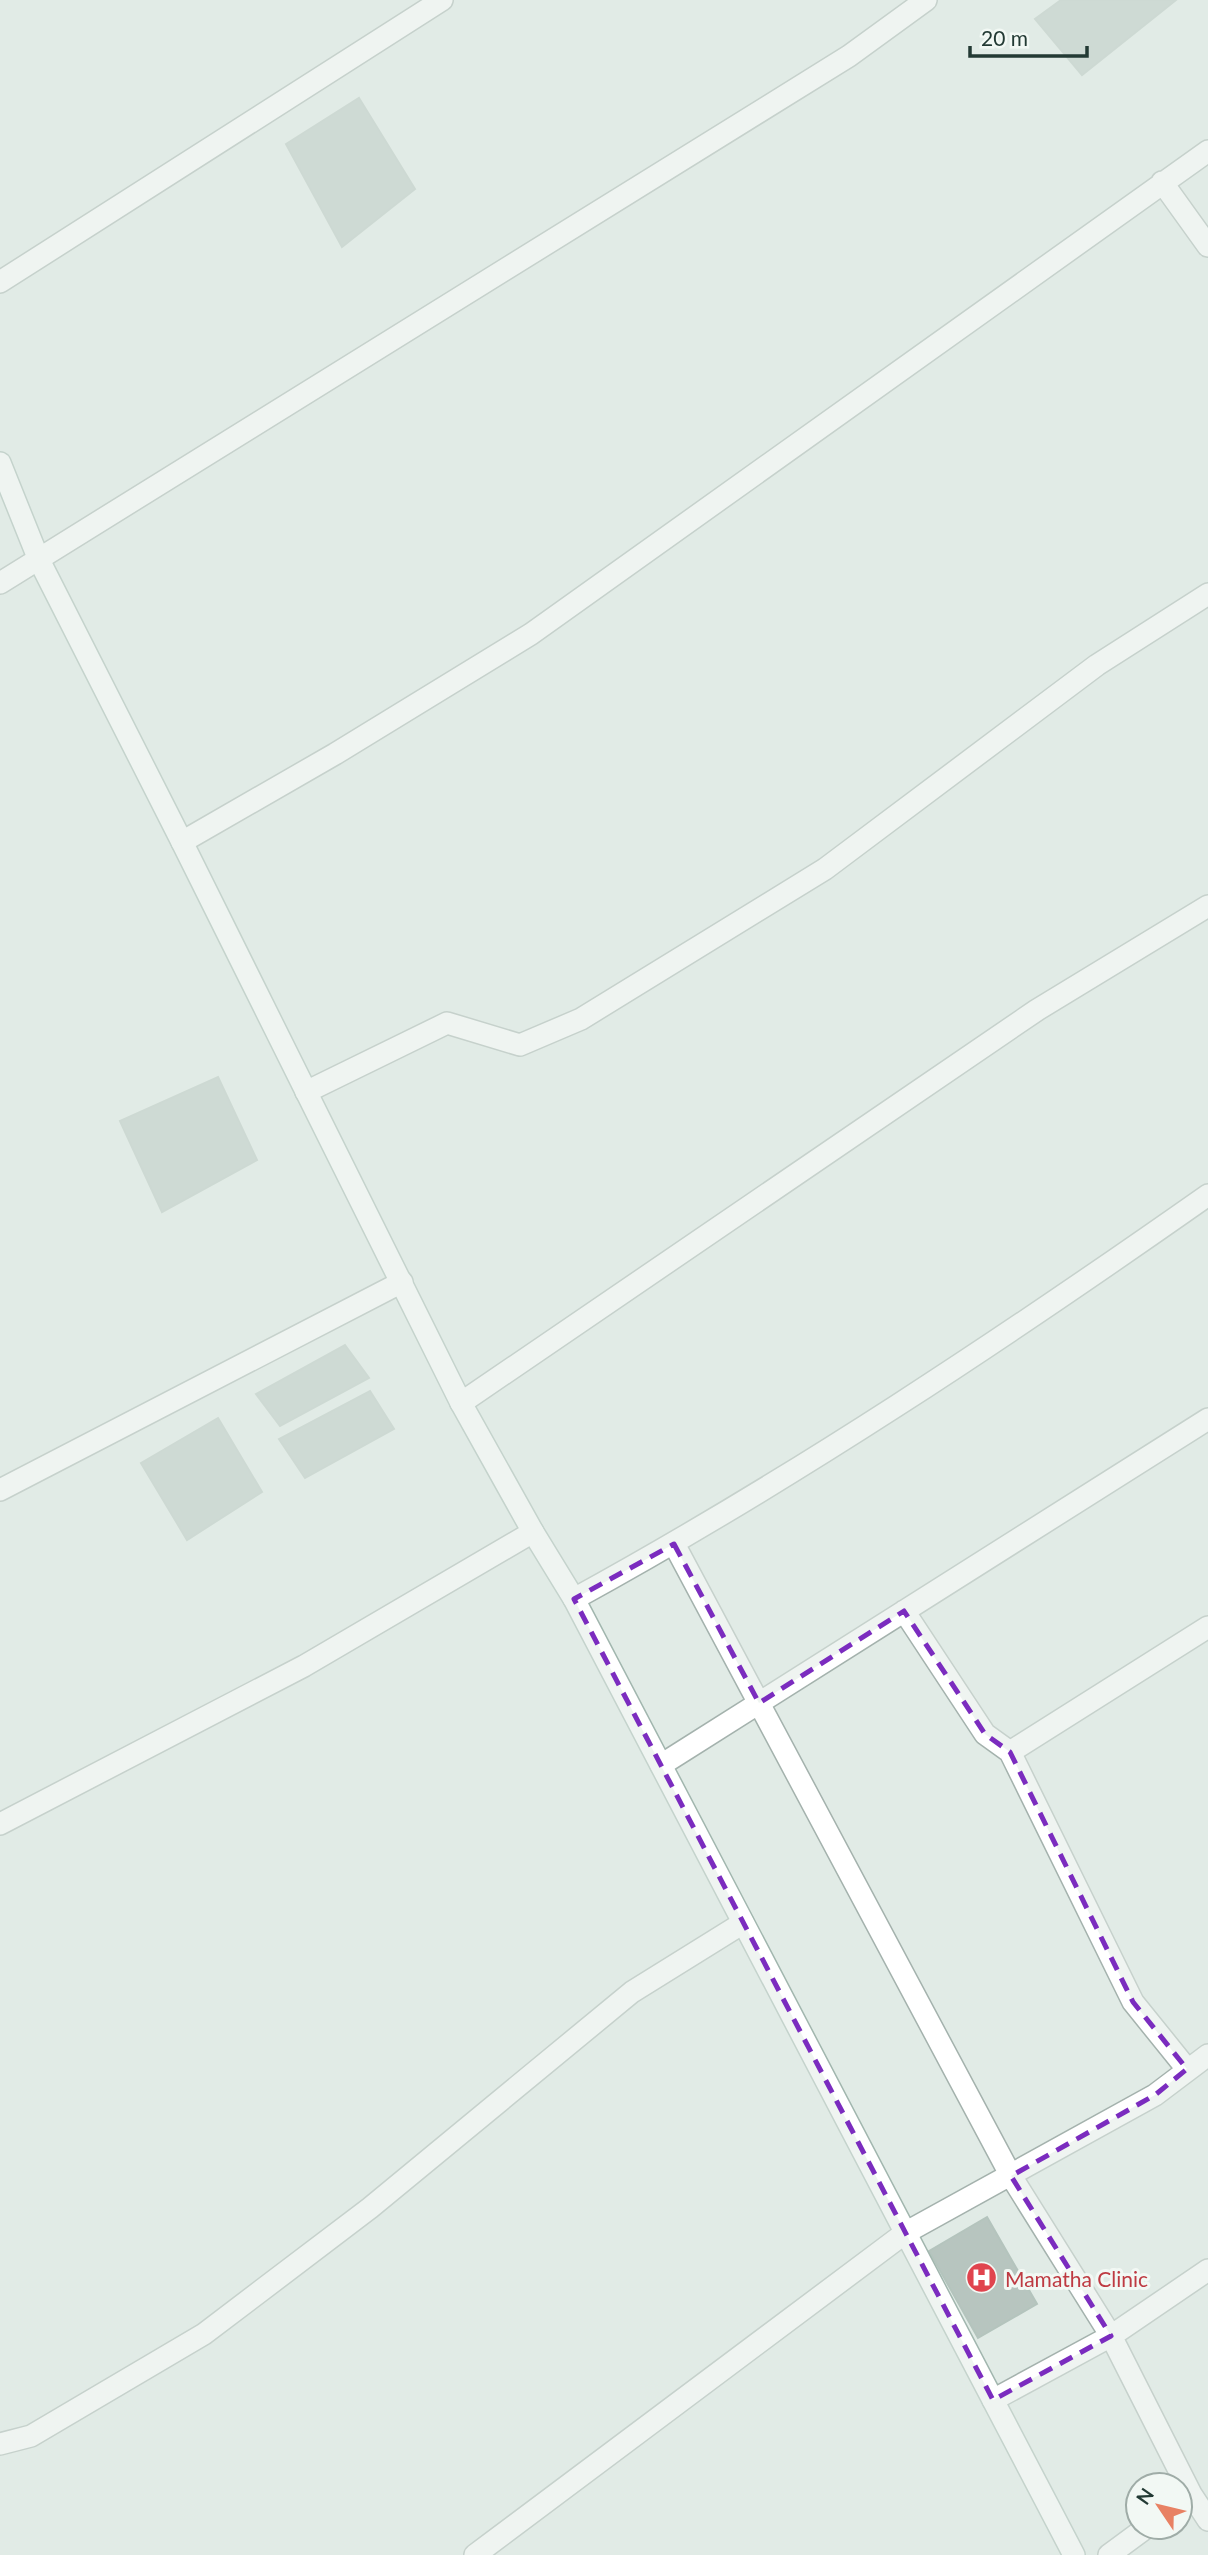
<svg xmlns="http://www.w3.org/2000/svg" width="1208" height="2555" font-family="Lato,sans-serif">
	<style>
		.building { fill: #b7c5bf; stroke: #b4c4bd; stroke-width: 2 }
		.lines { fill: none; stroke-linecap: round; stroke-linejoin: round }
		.street-casing { stroke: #a4b2ad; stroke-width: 24 }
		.secondary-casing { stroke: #a1b6ae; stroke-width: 24 }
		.street { stroke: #fff; stroke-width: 21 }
		.secondary { stroke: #fff; stroke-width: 21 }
		.marked { fill: none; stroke: #7b2cbf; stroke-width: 5; stroke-dasharray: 14 9; stroke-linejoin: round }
		.labels { text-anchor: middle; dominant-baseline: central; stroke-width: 6; stroke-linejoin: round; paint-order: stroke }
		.health-label { font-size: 21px; fill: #be3a42; stroke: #f2f8f4; text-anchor: start }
	</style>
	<rect width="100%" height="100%" fill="#e1ebe6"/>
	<!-- building -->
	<path class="building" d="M1061,0H1176L1082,75L1035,19Z
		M359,98L415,189L342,247L286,144Z
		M218,1077L257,1160L162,1212L120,1121Z
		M345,1345L369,1378L280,1426L256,1394Z
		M370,1391L394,1429L305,1478L279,1439Z
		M218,1418L262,1492L187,1540L141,1463Z
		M987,2217L1037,2304L978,2338L929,2251Z"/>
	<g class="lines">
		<defs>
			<path id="street" d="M1162,182L1208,246
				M0,282L442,0
				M0,583L849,56L926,0
				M182,842L335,754L531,634L1208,151
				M306,1092L447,1023L520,1045L581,1019L825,869L1097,665L1208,594
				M461,1403L1037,1010L1208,906
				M0,1490L402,1282
				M674,1544L1011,2176L1111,2336L1191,2494L1208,2520
				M574,1599C793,1479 1003,1339 1208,1195
				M904,1611L985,1734L1010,1752L1133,2002L1187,2069
				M1010,1752L1208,1627
				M661,1765L1208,1419
				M0,1824L304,1666L533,1532
				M993,2400L1111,2336L1208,2270
				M0,2444L31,2436L204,2334L370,2208L632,1992L743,1923
				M475,2555L905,2233L1155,2095L1208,2055
				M1109,2555L1147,2527"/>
			<path id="secondary" d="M0,463L39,560L182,842L461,1403L533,1532L574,1599L1074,2555"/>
		</defs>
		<!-- street casing -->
		<use href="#street" class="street-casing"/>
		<!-- secondary casing -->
		<use href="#secondary" class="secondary-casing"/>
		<!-- street -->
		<use href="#street" class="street"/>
		<!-- secondary -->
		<use href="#secondary" class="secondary"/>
	</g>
	<!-- marked area -->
	<path d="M0 0H1208V2555H0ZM674,1544L759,1703L904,1611L985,1734L1010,1752L1133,2002L1187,2069L1155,2095L1011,2176L1111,2336L993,2400L574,1599Z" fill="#e1ebe6" fill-opacity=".55" fill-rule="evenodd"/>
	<path class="marked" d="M674,1544L759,1703L904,1611L985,1734L1010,1752L1133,2002L1187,2069L1155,2095L1011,2176L1111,2336L993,2400L574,1599Z"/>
	<!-- icons -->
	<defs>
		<symbol id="hospital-disc" viewBox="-11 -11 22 22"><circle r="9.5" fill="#e0444e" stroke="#f2f8f4"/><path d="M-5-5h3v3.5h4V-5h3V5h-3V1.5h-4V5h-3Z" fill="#fff"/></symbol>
	</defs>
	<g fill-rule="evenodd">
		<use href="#hospital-disc" x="964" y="2260" width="35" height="35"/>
	</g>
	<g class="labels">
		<!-- health labels -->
		<g class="health-label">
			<text x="1005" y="2278">Mamatha Clinic</text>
		</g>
	</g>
	<!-- north arrow -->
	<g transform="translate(1159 2506) rotate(305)"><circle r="33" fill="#f2f8f4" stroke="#9faca7" stroke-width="2"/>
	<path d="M0-5L12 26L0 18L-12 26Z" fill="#e88163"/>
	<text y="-10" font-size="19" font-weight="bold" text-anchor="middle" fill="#233a34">N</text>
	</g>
	<!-- scale -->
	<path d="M970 46v10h117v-10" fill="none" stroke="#233a34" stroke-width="3.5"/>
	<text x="981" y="46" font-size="21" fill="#233a34" stroke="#f2f8f4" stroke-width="5" paint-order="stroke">20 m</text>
</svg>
